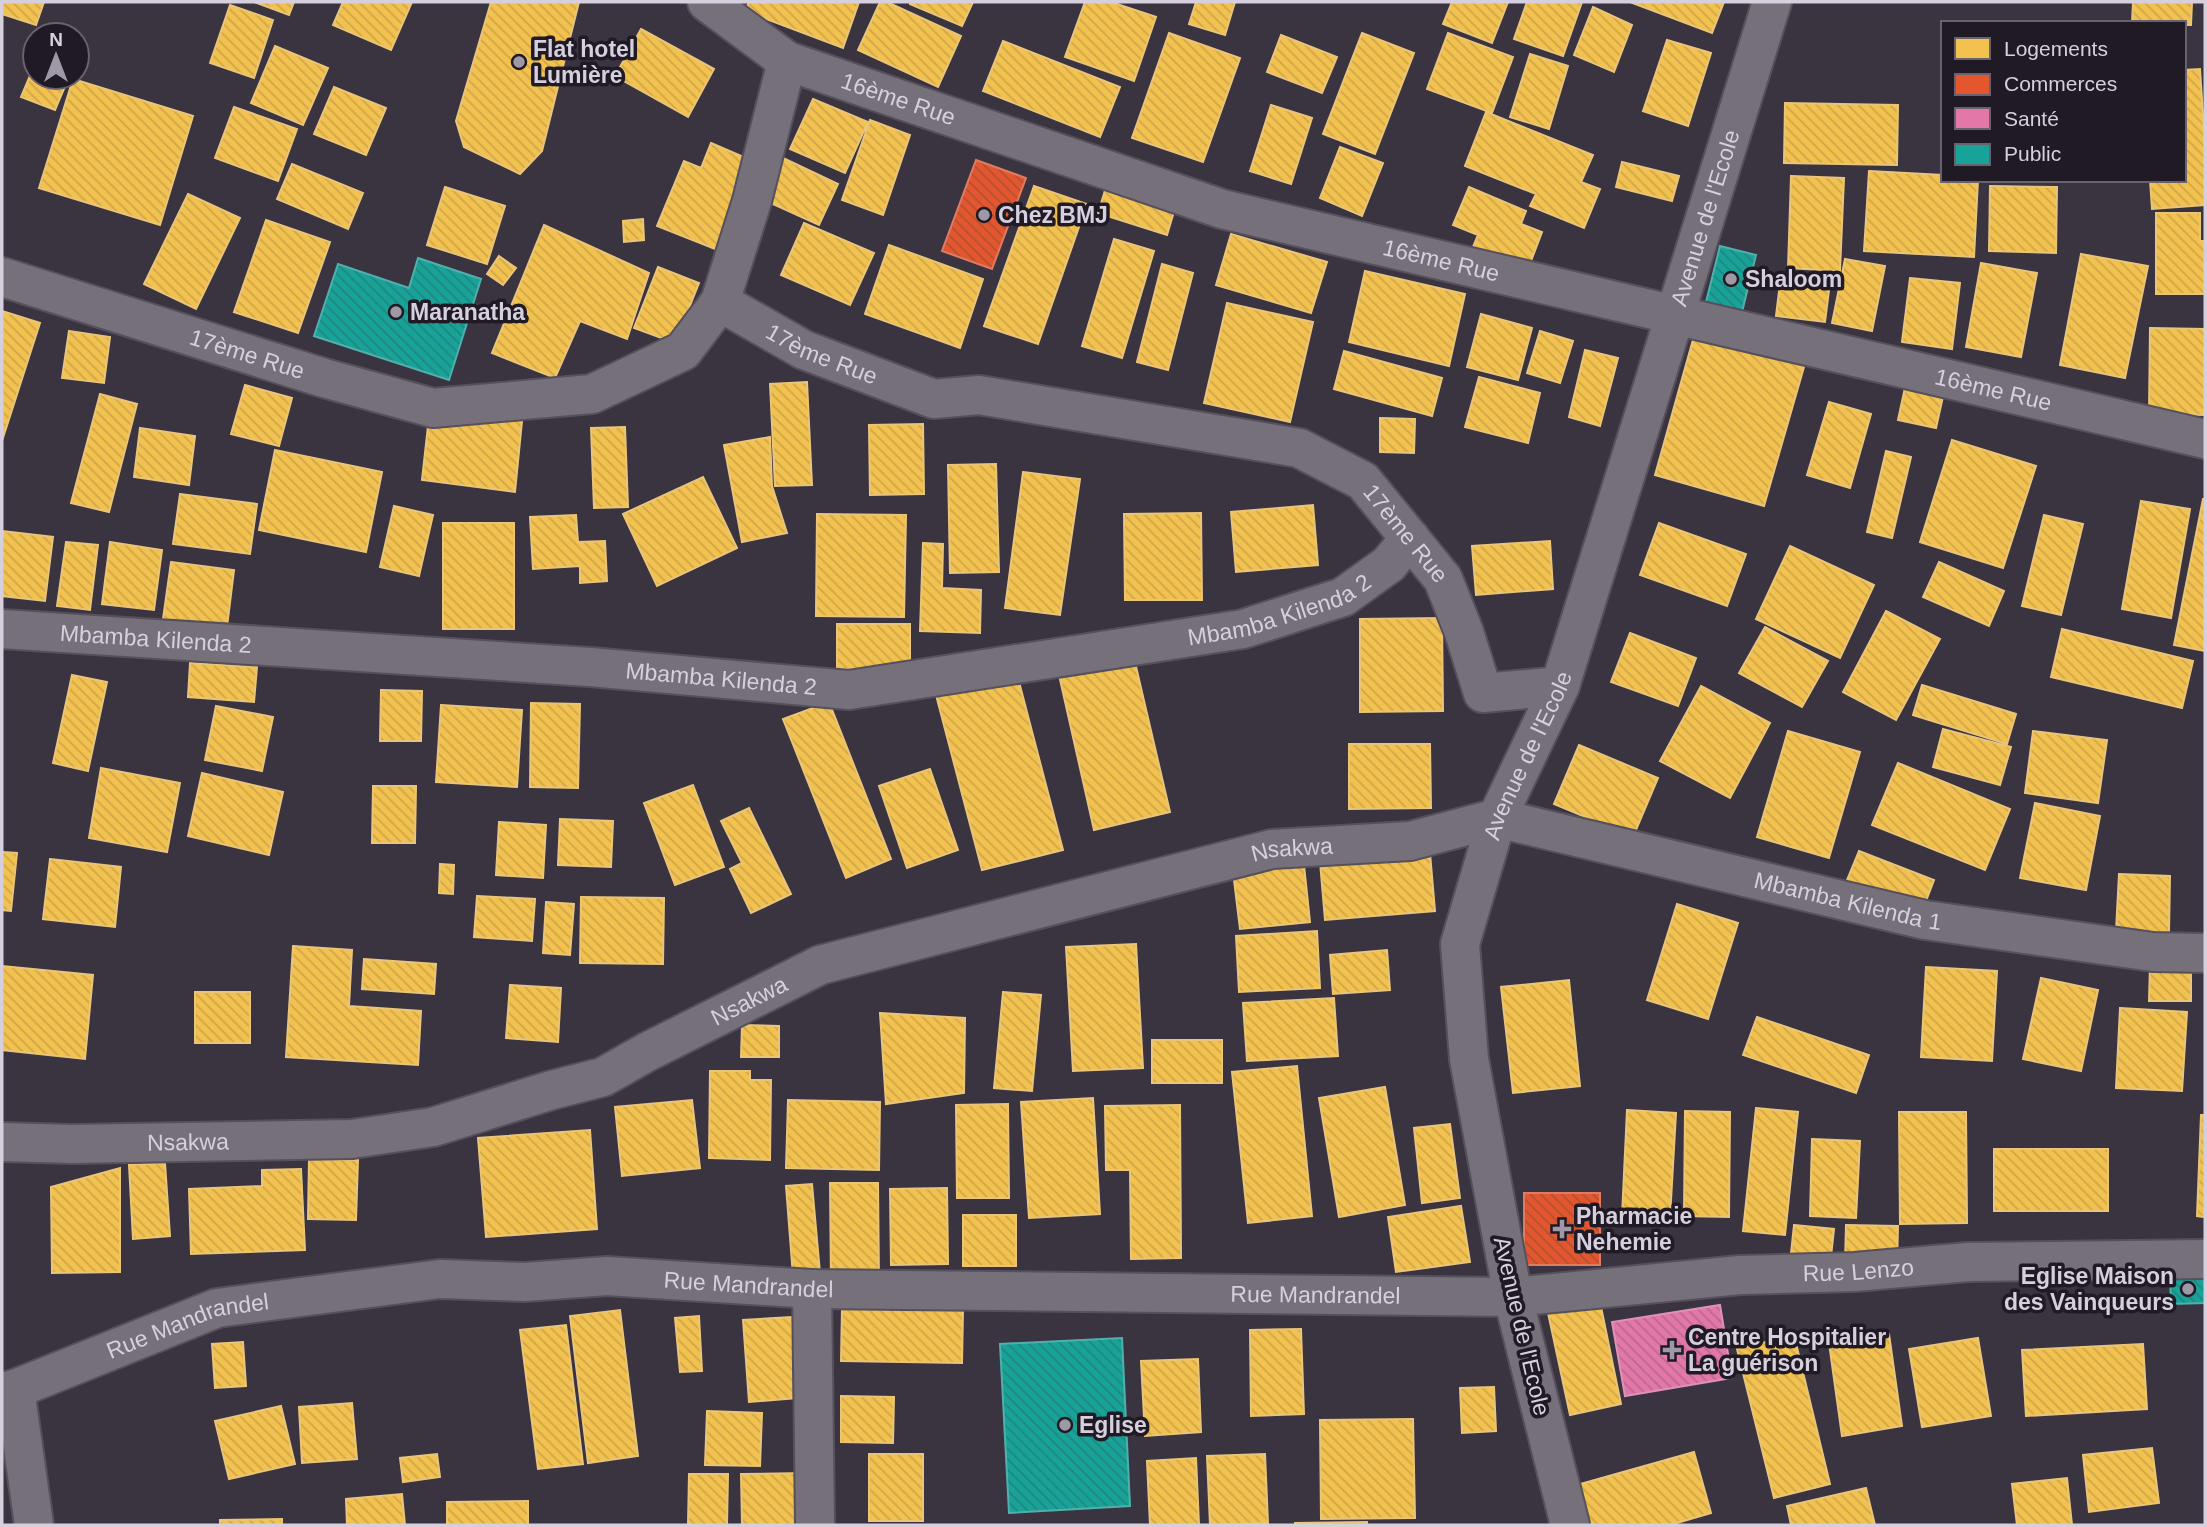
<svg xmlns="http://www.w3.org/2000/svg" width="2207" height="1527" font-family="Helvetica,sans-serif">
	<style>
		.homes { fill: url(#homes-back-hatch); stroke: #eac579; stroke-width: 2 }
		.shops { fill: url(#shops-back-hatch); stroke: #e07b63; stroke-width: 2 }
		.health { fill: url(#health-back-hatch); stroke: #df91b8; stroke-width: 2 }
		.public { fill: url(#public-back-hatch); stroke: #50b0ad; stroke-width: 2 }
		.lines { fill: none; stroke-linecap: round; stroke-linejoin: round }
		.pedestrian-casing { stroke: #55505b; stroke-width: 42 }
		.minor-casing { stroke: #55505b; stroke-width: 42 }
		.pedestrian { stroke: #76707b; stroke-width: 38 }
		.minor { stroke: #76707b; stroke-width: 38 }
		.poi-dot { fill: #9f99a7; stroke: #1f1a24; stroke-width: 2.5 }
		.labels { text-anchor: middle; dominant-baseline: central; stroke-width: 7; stroke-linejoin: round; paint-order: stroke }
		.poi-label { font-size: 23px; font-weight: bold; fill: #d6cfde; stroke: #1f1a24; text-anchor: start }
		.street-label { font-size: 23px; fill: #d6cfde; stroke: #1f1a24 }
	</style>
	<defs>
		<pattern id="homes-back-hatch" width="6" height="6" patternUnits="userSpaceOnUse" patternTransform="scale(1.75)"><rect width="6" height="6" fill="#f2c14e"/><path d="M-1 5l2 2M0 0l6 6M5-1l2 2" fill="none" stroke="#cea74c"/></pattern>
		<pattern id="shops-back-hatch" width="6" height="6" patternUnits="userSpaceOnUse" patternTransform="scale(1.75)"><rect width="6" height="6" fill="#e4572e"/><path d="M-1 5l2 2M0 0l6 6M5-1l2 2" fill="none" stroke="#b35034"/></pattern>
		<pattern id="health-back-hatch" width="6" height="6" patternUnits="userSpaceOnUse" patternTransform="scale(1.75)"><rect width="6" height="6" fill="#e377a8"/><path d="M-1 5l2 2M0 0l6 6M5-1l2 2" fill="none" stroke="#ba698f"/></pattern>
		<pattern id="public-back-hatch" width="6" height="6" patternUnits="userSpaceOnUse" patternTransform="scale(1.75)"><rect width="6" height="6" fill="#17a398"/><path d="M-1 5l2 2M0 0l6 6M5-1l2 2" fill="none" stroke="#23857e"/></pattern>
	</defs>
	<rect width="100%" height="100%" fill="#3a3441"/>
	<!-- homes -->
	<path class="homes" d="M2,2H44L36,25L2,14Z
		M254,2H294L289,15Z
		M343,2H412L391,50L333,25Z
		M491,2H579L542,151L520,174L464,147L456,121Z
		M749,2H859L843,48L745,11Z
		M880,2H887L961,36L938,87L858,50Z
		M910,2H973L962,26L910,4Z
		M1085,2H1111L1156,17L1134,81L1065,57Z
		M1196,2H1235L1225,35L1189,24Z
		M1452,2H1508L1492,43L1443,24Z
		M1527,2H1582L1563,56L1514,39Z
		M1630,2H1724L1712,33Z
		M2133,2H2192L2191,25H2184V23H2132Z
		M230,5L273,20L254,78L210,63Z
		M1593,7L1632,25L1614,72L1574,55Z
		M641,29L714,69L688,117L615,76Z
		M1169,33L1240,58L1203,162L1132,138Z
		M1362,33L1414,53L1375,154L1323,134Z
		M1448,33L1513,57L1492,113L1427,89Z
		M1281,35L1337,57L1322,93L1267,72Z
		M1667,40L1711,53L1688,126L1643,111Z
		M1003,41L1120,87L1100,137L983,91Z
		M275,46L328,68L303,125L251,103Z
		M1530,54L1568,66L1549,129L1510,117Z
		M35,64V77H69L55,110L21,97Z
		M2200,69L2205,146V205L2152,209L2150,180H2184V70Z
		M73,79L193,116L160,225L39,188Z
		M334,87L386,108L366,155L314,134Z
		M813,99L868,122L845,173L790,149Z
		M1785,103L1898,105L1897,165L1784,163Z
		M1271,105L1312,118L1291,184L1250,171Z
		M234,107L297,129L278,181L215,158Z
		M1486,112L1593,155L1581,182L1600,189L1584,228L1530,206L1536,194L1465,166Z
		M870,120L910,135L883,215L842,200Z
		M711,143L746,158L735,185L740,187L715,249L657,226L684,161L701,168Z
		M1340,147L1383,163L1362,216L1320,198Z
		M783,158L838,184L819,225L764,200Z
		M1622,162L1679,176L1672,201L1616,187Z
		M292,164L363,193L348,229L277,199Z
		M1869,171L1943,175V180H1978L1974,257L1864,251Z
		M1791,176L1844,178L1840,271L1788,268Z
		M1107,184L1176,205L1167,235L1098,213Z
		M1034,186L1087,204L1038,344L984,326Z
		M1990,186L2057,187L2056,253L1989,251Z
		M445,187L505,206L487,264L427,245Z
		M1469,187L1526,211L1521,224L1542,232L1528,269L1473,247L1478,235L1453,225Z
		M188,194L240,218L196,309L144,284Z
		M2156,213H2200V241H2205V294H2156Z
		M643,219L644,240L624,242L623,221Z
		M266,220L330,242L298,333L234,312Z
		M804,223L874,253L850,305L781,275Z
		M544,225L649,273L627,339L580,321L555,378L492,353Z
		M1231,234L1327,262L1311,313L1216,285Z
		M1114,239L1154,251L1122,358L1082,346Z
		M889,245L983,279L960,348L865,314Z
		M2081,254L2148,266L2125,378L2060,365Z
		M499,256L516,268L503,285L487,274Z
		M1845,259L1885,266L1872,331L1832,323Z
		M1981,263L2037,273L2021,357L1966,347Z
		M1162,264L1193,273L1168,370L1137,362Z
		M658,267L699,283L675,343L634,328Z
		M1365,271L1465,294L1449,366L1349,342Z
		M1781,275L1830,282L1825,322L1776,316Z
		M1910,278L1960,283L1952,349L1902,342Z
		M1227,303L1313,322L1290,422L1204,403Z
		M2,311L40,323L2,441Z
		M1481,314L1532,328L1518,380L1467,367Z
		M2150,328L2205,329V415L2149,414Z
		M1696,329L1806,360L1764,506L1655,475Z
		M69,331L110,337L104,383L62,378Z
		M1540,331L1573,341L1560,383L1527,373Z
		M1585,350L1618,358L1600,426L1569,417Z
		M1344,351L1442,378L1432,416L1334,389Z
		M1479,377L1540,393L1528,443L1465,427Z
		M807,382L812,485L775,486L770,384Z
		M1906,383L1944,392L1936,428L1898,420Z
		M245,385L292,398L279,446L231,434Z
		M100,394L137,404L109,512L71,503Z
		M1829,402L1871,414L1850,488L1807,475Z
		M430,408L522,421L515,492L422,480Z
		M1380,418L1415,419L1414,453L1380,452Z
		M923,424L924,494L870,495L869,425Z
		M625,427L628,507L594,508L591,428Z
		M140,428L195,436L189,485L134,477Z
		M770,437L772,486L787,533L742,542L724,445Z
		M1952,440L2036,466L2003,568L1920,542Z
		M275,450L382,472L366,552L259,530Z
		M1886,451L1911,457L1892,538L1867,532Z
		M996,464L999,572L950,573L948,465Z
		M1023,472L1080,479L1060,615L1005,608Z
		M703,477L737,548L657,586L623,514Z
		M180,494L257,504L250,554L173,544Z
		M2203,499H2205V651L2174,645Z
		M2141,501L2190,509L2171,618L2122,609Z
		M1313,505L1318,565L1236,572L1231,512Z
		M394,506L433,515L419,576L380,567Z
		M1201,513L1202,600H1125L1124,514Z
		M817,514L906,515L904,617L816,616Z
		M576,515L578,542L605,541L607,581L580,583V566L533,569L530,517Z
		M2044,515L2083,524L2061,615L2022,606Z
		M443,523H514V629H443Z
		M1659,523L1746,554L1727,606L1640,575Z
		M2,531L53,537L45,601L2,596Z
		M1550,541L1553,589L1476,595L1472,546Z
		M66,542L98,545L90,610L57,606Z
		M110,542L162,550L154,610L102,604Z
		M923,543L943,544L942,588L981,590L980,633L920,631Z
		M1790,546L1874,585L1840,658L1756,619Z
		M171,562L234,570L227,627L163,619Z
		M1939,562L2004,591L1989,626L1923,597Z
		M1886,611L1940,639L1896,720L1843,692Z
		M1442,618L1443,711L1360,712V619Z
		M837,624H910V669H837Z
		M1765,627L1828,661L1802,707L1739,673Z
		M2062,629L2193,661L2182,708L2051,677Z
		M1630,633L1696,658L1678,706L1611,682Z
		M1134,658L1170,812L1094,830L1059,675Z
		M190,663L257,667L254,702L188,697Z
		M1017,674L1063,850L982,870L936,695Z
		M72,675L107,682L88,771L53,763Z
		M1922,685L2016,714L2007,744L1913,715Z
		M1701,686L1770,723L1730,798L1660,761Z
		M381,690L422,691L421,741H380Z
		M829,702L891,859L846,878L783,719Z
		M531,703L580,704L578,788L530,787Z
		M441,705L522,710L517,787L436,782Z
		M216,706L273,717L262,771L205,760Z
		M1943,729L2011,747L2000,785L1933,767Z
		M1788,731L1860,752L1829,858L1757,837Z
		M2033,731L2107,740L2098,803L2025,793Z
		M1349,744H1430L1431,808L1349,809Z
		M1579,745L1658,778L1633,837L1554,804Z
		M1898,763L2010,809L1985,870L1872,825Z
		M101,768L180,783L167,852L89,838Z
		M930,769L958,850L907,868L879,786Z
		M202,773L283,792L269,855L188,836Z
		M693,785L724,867L675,885L644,803Z
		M373,786H416L415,843H372Z
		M2035,803L2100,816L2086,890L2020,878Z
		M749,808L791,894L751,913L730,869L742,863L721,821Z
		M560,819L613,821L611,867L558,865Z
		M499,822L546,825L543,878L496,875Z
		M1859,851L1934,880L1921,914L1845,885Z
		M2,852L17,853L11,911L2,910Z
		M1430,853L1435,911L1325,920L1320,862Z
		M50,859L121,867L115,927L43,919Z
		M440,864L454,865L453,894L439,893Z
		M1304,865L1310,922L1240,929L1233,872Z
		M2119,874L2170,876L2169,933L2116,931Z
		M477,896L535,899L532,941L474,937Z
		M581,897L664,898L663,964L580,963Z
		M546,902L574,904L570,955L543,953Z
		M1677,904L1738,923L1708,1019L1647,1000Z
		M1317,931L1320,988L1239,992L1236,936Z
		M1136,944L1143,1068L1073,1071L1066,947Z
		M293,946L352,950L349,1006L421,1011L418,1065L286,1057Z
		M1387,950L1390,990L1333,994L1330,955Z
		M364,959L436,964L434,994L362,989Z
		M2150,965H2191V1001H2149Z
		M2,966L93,975L85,1059L2,1050Z
		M1926,967L1997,971L1992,1061L1921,1057Z
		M2041,978L2098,990L2081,1071L2023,1059Z
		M1569,980L1580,1086L1513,1093L1501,987Z
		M510,985L561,988L558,1042L506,1038Z
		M195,992H250V1043H195Z
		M1003,992L1041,995L1032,1091L994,1088Z
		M1334,998L1338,1056L1247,1061L1243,1003Z
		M2120,1008L2187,1012L2182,1091L2116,1088Z
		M880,1013L965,1018L964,1093L886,1104Z
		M1757,1017L1869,1055L1856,1093L1743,1055Z
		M742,1025L779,1026V1057H741Z
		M1152,1040H1222V1083H1152Z
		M1297,1066L1312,1216L1248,1223L1232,1072Z
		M710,1071H750V1080H771L770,1160L709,1158Z
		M1385,1087L1405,1205L1339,1217L1319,1098Z
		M1093,1098L1100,1214L1029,1218L1021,1102Z
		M692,1100L700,1168L622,1176L615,1107Z
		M788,1100L880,1102L879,1170L786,1168Z
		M1008,1104L1009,1198H957L956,1105Z
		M1180,1105L1181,1258L1131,1259L1130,1170H1106L1105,1106Z
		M1756,1108L1798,1112L1785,1235L1743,1231Z
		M1627,1110L1676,1113L1670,1218L1622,1216Z
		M1685,1111L1730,1112L1729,1217L1684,1216Z
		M1899,1112H1966L1967,1223L1900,1224Z
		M2201,1115H2205V1217L2197,1216Z
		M1450,1124L1460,1198L1422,1203L1414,1128Z
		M590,1130L597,1229L486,1237L478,1138Z
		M1812,1139L1860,1141L1856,1218L1810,1216Z
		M1994,1149H2108V1211H1994Z
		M309,1159L358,1160L356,1220L308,1219Z
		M165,1163L170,1236L133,1239L129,1165Z
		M120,1168V1272L52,1273L51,1187Z
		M301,1169L305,1250L191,1254L189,1189L262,1186V1170Z
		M830,1183H878L879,1283H831Z
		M812,1184L820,1273L793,1276L786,1186Z
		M947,1188L948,1264L891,1265L890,1189Z
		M1461,1206L1470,1262L1396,1272L1388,1217Z
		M963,1215H1016V1266H963Z
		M1794,1225L1834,1229L1830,1266L1790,1263Z
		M1846,1225L1898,1226L1897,1264L1845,1263Z
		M1600,1302L1621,1404L1570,1415L1548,1313Z
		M842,1309L963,1310L962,1363L841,1361Z
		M620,1310L638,1456L588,1463L570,1316Z
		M699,1316L702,1371L680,1372L675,1318Z
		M791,1317L797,1398L749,1402L743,1320Z
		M566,1325L583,1464L538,1469L520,1330Z
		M1301,1329L1304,1414L1251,1416L1250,1330Z
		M1889,1334L1902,1426L1842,1436L1829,1343Z
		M1794,1335L1830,1484L1774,1498L1737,1349Z
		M1978,1338L1991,1416L1922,1427L1909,1349Z
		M243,1342L246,1386L215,1388L212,1344Z
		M2143,1344L2147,1409L2026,1416L2022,1350Z
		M1198,1359L1201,1432L1145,1436L1141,1361Z
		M1494,1387L1496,1431L1462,1433L1460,1388Z
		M841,1396L894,1397L893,1443L841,1442Z
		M352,1403L357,1459L302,1463L299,1407Z
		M281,1406L295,1464L229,1479L215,1421Z
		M707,1411L762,1413L760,1466L705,1465Z
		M1413,1419L1415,1518L1321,1519L1320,1420Z
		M2152,1448L2159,1503L2089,1512L2083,1455Z
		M1694,1452L1711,1513L1670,1525H1589L1577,1485Z
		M437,1454L440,1477L403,1482L400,1458Z
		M869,1454H923V1521H869Z
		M1265,1454L1268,1523L1210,1525L1207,1456Z
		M1196,1458L1199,1525H1150L1147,1461Z
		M806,1473L807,1525H742L741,1474Z
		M689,1474H728L727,1525H688Z
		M2067,1478L2072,1525H2017L2012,1484Z
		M1866,1488L1875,1525H1791L1787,1506Z
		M402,1494L405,1525H347L346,1499Z
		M528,1501V1525H447V1502Z
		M282,1519V1525H220V1520Z
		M1367,1522V1525H1295V1523Z"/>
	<!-- shops -->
	<path class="shops" d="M976,160L1026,178L992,269L942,251Z
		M1524,1193H1600V1265H1524Z"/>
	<!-- health -->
	<path class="health" d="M1720,1305L1732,1378L1625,1396L1612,1322Z"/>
	<!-- public -->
	<path class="public" d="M1720,246L1756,255L1742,312L1706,302Z
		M418,258L481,279L449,380L314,336L338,264L409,288Z
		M2170,1274H2205V1303L2171,1304Z
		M1122,1338L1130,1506L1009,1513L1000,1344Z"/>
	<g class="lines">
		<defs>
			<path id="pedestrian" d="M720,302L752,201L787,61"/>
			<g id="minor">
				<path id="s1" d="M707,2L787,61L1222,209L2205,439"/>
				<path id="s2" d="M2,277L324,378L433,408L592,394L683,351L720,302L804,350L934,399L979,395L1299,448L1363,481L1443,579L1464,632L1483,693L1560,686"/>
				<path id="s3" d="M2,629L590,667L849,690L1243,629L1343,597L1389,564L1410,538"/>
				<path id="s4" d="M2,1142L72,1144L352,1139L433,1127L552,1090L603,1077L647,1052L820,965L1272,849L1410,841L1497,818L1925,920L2153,952L2205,953"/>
				<path d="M812,1289L815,1525"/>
				<path d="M15,1389L34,1525"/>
				<path id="s5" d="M2,1392L15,1389L217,1308L440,1279L525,1282L607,1276L812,1289L1513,1297L1740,1275L1855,1272L1968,1262L2205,1259"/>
				<path id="s6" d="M1570,1525L1513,1297L1469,1059L1460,944L1497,818L1560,686L1772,2"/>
			</g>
		</defs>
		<!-- pedestrian casing -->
		<use href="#pedestrian" class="pedestrian-casing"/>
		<!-- minor casing -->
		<use href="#minor" class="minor-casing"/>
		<!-- pedestrian -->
		<use href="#pedestrian" class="pedestrian"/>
		<!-- minor -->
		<use href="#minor" class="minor"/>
	</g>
	<!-- markers -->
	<g class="poi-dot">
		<circle cx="519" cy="62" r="7"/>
		<circle cx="984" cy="215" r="7"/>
		<circle cx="1731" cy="279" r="7"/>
		<circle cx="396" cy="312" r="7"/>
		<path d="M1558.5 1218.5h7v7h7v7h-7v7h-7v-7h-7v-7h7z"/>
		<circle cx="2188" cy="1289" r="7"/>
		<path d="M1668.5 1339.5h7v7h7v7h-7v7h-7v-7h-7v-7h7z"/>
		<circle cx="1065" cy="1425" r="7"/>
	</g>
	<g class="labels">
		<!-- poi labels -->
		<g class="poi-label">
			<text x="533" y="49">Flat hotel<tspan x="533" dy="26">Lumière</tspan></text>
			<text x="998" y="215">Chez BMJ</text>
			<text x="1745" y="279">Shaloom</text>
			<text x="410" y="312">Maranatha</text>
			<text x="1576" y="1216">Pharmacie<tspan x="1576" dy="26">Nehemie</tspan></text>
			<text x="2174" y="1276" text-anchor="end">Eglise Maison<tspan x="2174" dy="26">des Vainqueurs</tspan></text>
			<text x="1688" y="1337">Centre Hospitalier<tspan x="1688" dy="26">La guérison</tspan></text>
			<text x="1079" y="1425">Eglise</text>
		</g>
		<!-- street labels -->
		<g class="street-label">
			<text stroke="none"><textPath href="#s1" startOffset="217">16ème Rue</textPath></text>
			<text stroke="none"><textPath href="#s6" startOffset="1360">Avenue de l'Ecole</textPath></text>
			<text stroke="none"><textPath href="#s1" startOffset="784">16ème Rue</textPath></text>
			<text stroke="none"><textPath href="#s2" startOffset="257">17ème Rue</textPath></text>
			<text stroke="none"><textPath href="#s2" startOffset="887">17ème Rue</textPath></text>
			<text stroke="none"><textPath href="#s1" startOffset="1351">16ème Rue</textPath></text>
			<text stroke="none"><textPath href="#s2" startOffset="1517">17ème Rue</textPath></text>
			<text stroke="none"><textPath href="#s3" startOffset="1288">Mbamba Kilenda 2</textPath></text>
			<text stroke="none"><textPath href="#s3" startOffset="154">Mbamba Kilenda 2</textPath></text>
			<text stroke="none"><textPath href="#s3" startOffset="721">Mbamba Kilenda 2</textPath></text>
			<text stroke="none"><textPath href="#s6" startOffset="793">Avenue de l'Ecole</textPath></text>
			<text stroke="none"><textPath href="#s4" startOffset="1340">Nsakwa</textPath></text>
			<text stroke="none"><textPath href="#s4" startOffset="1909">Mbamba Kilenda 1</textPath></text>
			<text stroke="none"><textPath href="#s4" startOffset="774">Nsakwa</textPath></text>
			<text stroke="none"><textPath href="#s4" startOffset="186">Nsakwa</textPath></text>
			<text stroke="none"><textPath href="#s5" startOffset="1876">Rue Lenzo</textPath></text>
			<text stroke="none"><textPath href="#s5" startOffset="765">Rue Mandrandel</textPath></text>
			<text stroke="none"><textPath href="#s5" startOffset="1332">Rue Mandrandel</textPath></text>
			<text transform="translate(1522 1326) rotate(77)">Avenue de l'Ecole</text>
			<text stroke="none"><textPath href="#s5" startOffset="198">Rue Mandrandel</textPath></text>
		</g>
	</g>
	<!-- border -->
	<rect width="2207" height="1527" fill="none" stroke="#d6cfde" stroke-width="7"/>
	<!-- legend -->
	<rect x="1941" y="21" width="245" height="161" fill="#1f1a24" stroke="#68626e" stroke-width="2"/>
	<rect x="1955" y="38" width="35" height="21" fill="#f2c14e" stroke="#68626e" stroke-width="2"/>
	<text x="2004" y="56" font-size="21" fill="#d6cfde">Logements</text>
	<rect x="1955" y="74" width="35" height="21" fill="#e4572e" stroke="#68626e" stroke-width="2"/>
	<text x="2004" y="91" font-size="21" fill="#d6cfde">Commerces</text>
	<rect x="1955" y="108" width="35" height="21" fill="#e377a8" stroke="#68626e" stroke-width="2"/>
	<text x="2004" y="126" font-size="21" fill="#d6cfde">Santé</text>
	<rect x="1955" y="144" width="35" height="21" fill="#17a398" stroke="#68626e" stroke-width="2"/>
	<text x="2004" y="161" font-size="21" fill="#d6cfde">Public</text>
	<!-- north arrow -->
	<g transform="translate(56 56)"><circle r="33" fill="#1f1a24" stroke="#68626e" stroke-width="2"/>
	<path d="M0-5L12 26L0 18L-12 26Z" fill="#9f99a7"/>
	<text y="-10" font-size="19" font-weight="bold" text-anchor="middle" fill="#d6cfde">N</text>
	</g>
</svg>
